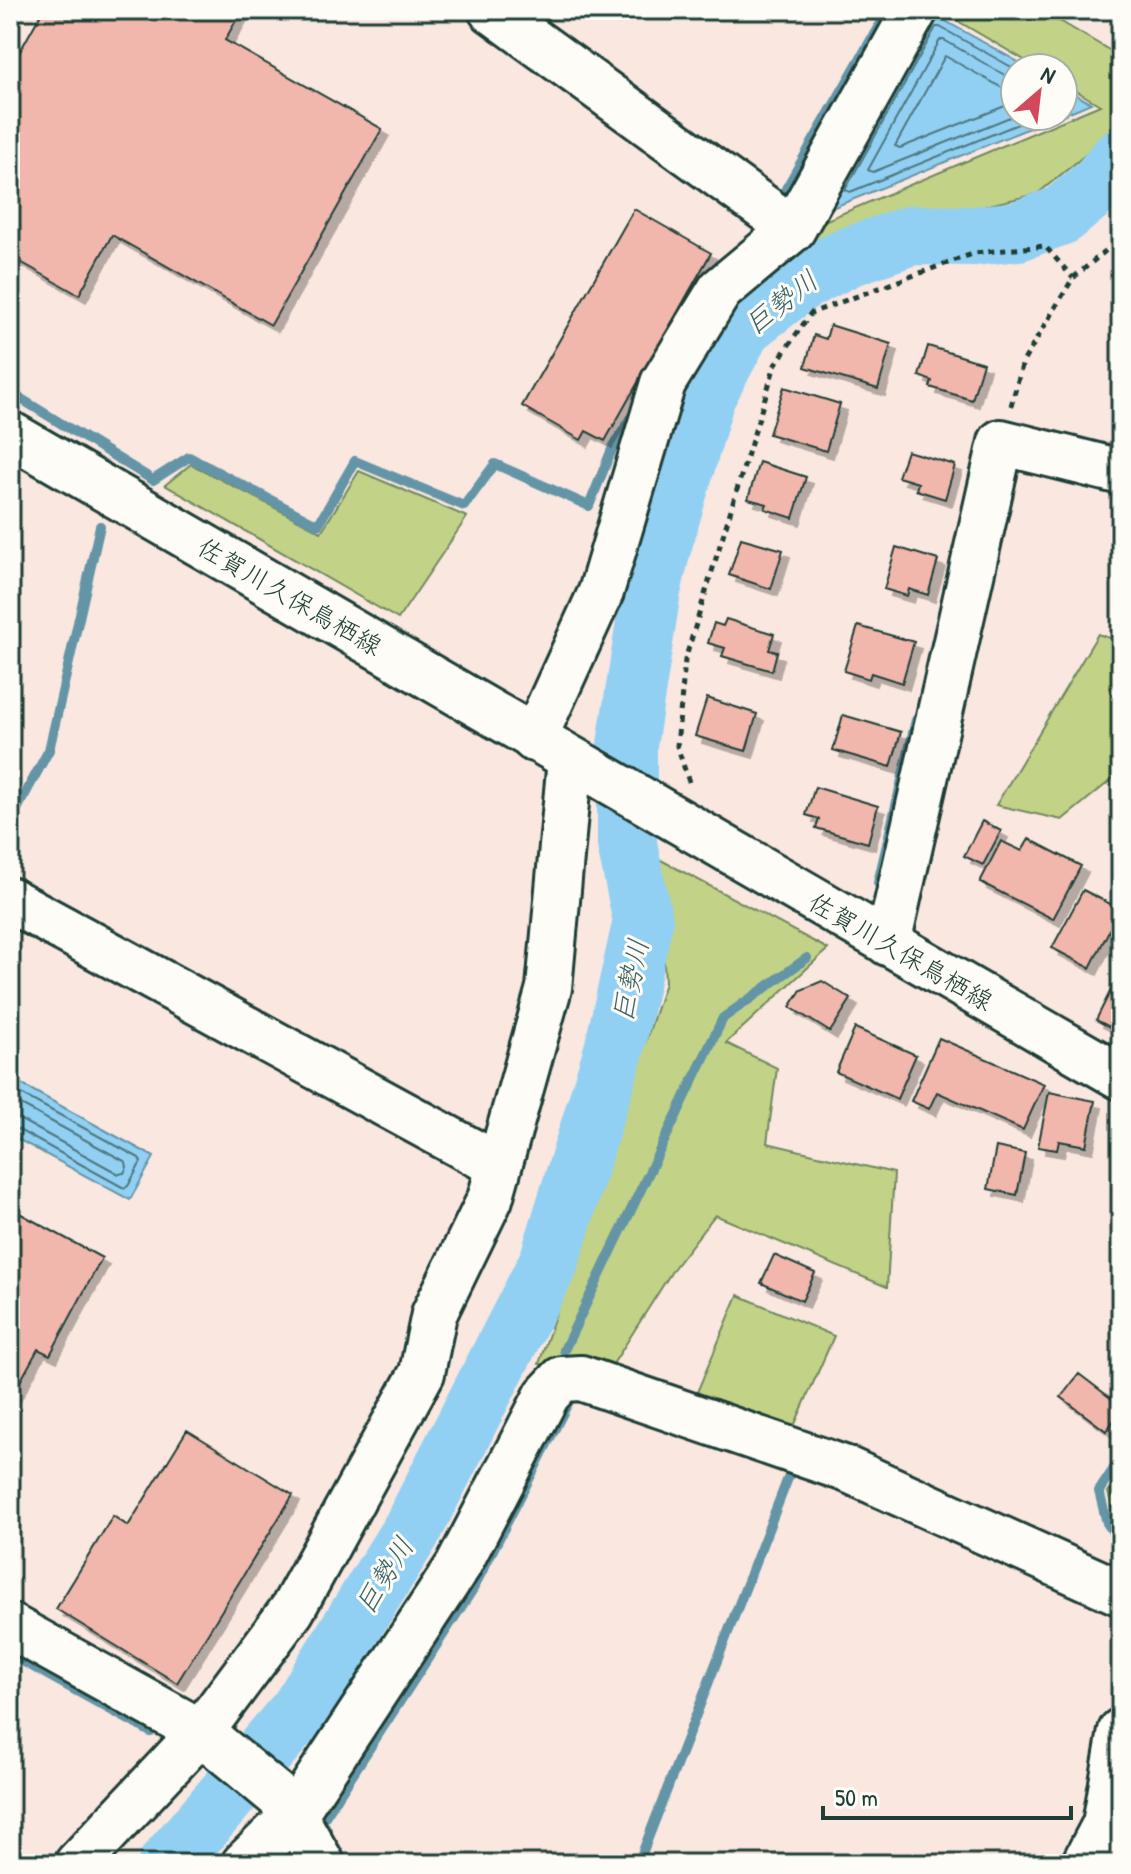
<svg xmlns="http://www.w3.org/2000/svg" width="1131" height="1874" font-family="'Patrick Hand','Klee One',sans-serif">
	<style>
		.green { fill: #c2d287; stroke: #70885e; stroke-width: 2 }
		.water { fill: #92d0f3; stroke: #6495a7; stroke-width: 2 }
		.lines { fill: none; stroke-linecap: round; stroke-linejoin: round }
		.shore { stroke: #4d7880; stroke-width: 2 }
		.stream { stroke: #6495a7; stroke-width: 10 }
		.river { stroke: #92d0f3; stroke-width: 60 }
		.building { fill: #f1b7ac; stroke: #1f3d34; stroke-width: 2; filter: url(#shadow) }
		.minor-casing { stroke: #1f3d34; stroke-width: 50 }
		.major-casing { stroke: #1f3d34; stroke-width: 50 }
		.path { stroke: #1f3d34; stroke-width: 5; stroke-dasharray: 6 6; stroke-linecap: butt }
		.minor { stroke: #fdfcf7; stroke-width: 44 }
		.major { stroke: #fdfcf7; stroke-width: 44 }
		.labels { text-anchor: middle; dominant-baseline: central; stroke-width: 6; stroke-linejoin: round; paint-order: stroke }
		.street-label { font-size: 26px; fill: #1f3d34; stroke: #fdfcf7 }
		.water-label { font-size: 28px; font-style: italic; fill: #3c6264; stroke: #fdfcf7 }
	</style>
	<defs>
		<filter id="shadow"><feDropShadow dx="7" dy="7" stdDeviation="0" flood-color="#0004"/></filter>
	</defs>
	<rect width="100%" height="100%" fill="#f9e7e0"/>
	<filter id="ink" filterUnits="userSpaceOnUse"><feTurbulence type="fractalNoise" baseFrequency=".0125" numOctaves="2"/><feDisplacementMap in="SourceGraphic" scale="16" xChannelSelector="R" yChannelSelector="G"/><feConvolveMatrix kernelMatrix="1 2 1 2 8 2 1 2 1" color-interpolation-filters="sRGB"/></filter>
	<g filter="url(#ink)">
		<!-- green -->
		<path class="green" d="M939,10H1041L1121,57V126L1037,194L918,221L783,270L805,229L1100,105L1063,83V68H1038Z
			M191,464L321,532L359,471L467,517L398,619L165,485Z
			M1098,634L1121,642V772L1062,820L996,805Z
			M659,859L828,949L726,1043L777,1068L767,1143L894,1173L887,1287L715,1215L674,1268L608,1372L539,1364L665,983Z
			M738,1295L834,1336L791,1433L692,1404Z
			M1121,1467V1532L1117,1526L1108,1492Z"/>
		<!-- water -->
		<path class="water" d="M933,14L1029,68H1015V116H1059L822,212Z
			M1063,88L1091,103L1063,115Z
			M10,1078L154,1157L130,1200L10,1135Z"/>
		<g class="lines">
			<!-- shore -->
			<path class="shore" d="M1015,69L940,27H936L845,190L850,192L1038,116
				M1015,81L944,40H940L868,170L873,172L1015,115
				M1015,95L945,56L895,146L900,148L1015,102
				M10,1088L139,1158L141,1162L128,1186L124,1188L17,1129L10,1128
				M10,1099L126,1162L127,1167L124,1173L119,1174L21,1120L10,1118"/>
			<!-- stream -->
			<path class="stream" d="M783,194L888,10
				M10,392L153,480L189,457L318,525L355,461L464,506L495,464L589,506L612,449L635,411
				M10,822L49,750L100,526
				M878,883L916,720
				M564,1350L723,1018L807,958
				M1121,1458L1099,1491L1107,1523L1121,1544
				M10,1654L151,1732
				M327,1830L322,1821L473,1589L569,1401
				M336,1847L345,1864
				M638,1864L790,1473"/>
			<!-- river -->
			<path class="river" d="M168,1864L300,1710L413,1528L549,1262L614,1050L643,921L627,844V745L651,591L661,548L705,397L743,326L801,281L848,257L912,235L974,236L1018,231L1062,215L1099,184L1121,157"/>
		</g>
		<!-- building -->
		<path class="building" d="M43,10H242L225,40L382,129L271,325L112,235L79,295L10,256V69Z
			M634,209L711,253L605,441L586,431L581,440L522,406Z
			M830,325L891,344L878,389L805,367L814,335L826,339Z
			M928,346L983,363L972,400L930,387L932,381L919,376Z
			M784,387L840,404L826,451L769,434Z
			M907,451L955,465L945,499L916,490L918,483L898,477Z
			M759,462L806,477L793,518L765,509L767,504L748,499Z
			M741,538L783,550L771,589L729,575Z
			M896,547L938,560L928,595L909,589L907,596L884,589Z
			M726,619L774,634L769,650L777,652L772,671L722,656L725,648L708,643L714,623L723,626Z
			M858,626L914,642L902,683L871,673L869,679L844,671Z
			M707,698L757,714L746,751L695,736Z
			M843,715L901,732L891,767L833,750Z
			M815,787L878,806L868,843L816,828L819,819L806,815Z
			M982,821L1001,831L983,865L964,856Z
			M1029,839L1081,866L1053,919L980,882L1001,841L1022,851Z
			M1083,890L1120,909L1090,968L1052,948Z
			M822,981L851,999L830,1032L790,1007L801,990Z
			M1112,988L1121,993L1119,1032L1096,1020Z
			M855,1028L916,1055L897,1099L836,1072Z
			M939,1038L1044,1084L1023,1130L937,1092L929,1109L911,1101Z
			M1049,1092L1095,1101L1086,1146L1059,1141L1057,1150L1038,1147Z
			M996,1147L1025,1153L1017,1195L988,1189Z
			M10,1208L102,1258L50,1355L38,1349L10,1400Z
			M774,1255L815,1273L802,1301L761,1283Z
			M1079,1374L1121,1406V1411L1106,1431L1061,1397Z
			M187,1430L293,1495L177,1683L56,1609L113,1516L128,1526Z"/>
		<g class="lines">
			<defs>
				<path id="minor" d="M491,10L793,229
					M534,739L601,592L663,383L720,290L793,229L915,10
					M10,900L499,1166
					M888,943L1001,442L1121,472
					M10,1626L201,1732L278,1796L294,1815L322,1864
					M77,1864L201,1732L292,1610L422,1373L434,1314L490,1199L549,988L570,759
					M244,1864L294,1815L458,1566L547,1395L562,1379L581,1378L846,1469L1121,1593
					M1084,1864L1105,1824L1121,1731"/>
				<path id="major" d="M10,434L1121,1077"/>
			</defs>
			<!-- minor casing -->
			<use href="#minor" class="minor-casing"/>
			<!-- major casing -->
			<use href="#major" class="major-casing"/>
			<!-- path -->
			<path class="path" d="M1011,406L1023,362L1073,278L1121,238
				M689,782L677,746L685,660L775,365L811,313L975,253L1045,246L1073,278"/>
			<!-- minor -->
			<use href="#minor" class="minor"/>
			<!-- major -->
			<use href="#major" class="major"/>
		</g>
	</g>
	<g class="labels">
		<!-- street labels -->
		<g class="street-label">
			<text transform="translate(290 596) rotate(30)">佐賀川久保鳥栖線</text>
			<text transform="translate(901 951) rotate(30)">佐賀川久保鳥栖線</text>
		</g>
		<!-- water labels -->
		<g class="water-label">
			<text transform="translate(781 302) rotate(-38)">巨勢川</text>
			<text transform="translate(630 980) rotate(-78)">巨勢川</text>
			<text transform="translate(384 1575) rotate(-58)">巨勢川</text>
		</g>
	</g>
	<!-- margin -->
	<rect width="1131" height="1874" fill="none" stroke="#fdfcf7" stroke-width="40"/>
	<rect x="20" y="20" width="1091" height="1834" fill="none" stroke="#1f3d34" stroke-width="3" filter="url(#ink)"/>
	<!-- north arrow -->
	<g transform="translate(1039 92) rotate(28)"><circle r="38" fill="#fdfcf7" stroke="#a4b0a9" stroke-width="2"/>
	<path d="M0-6L14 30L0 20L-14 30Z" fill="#d1495b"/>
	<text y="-12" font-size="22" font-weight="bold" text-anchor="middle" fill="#1f3d34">N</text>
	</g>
	<!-- scale -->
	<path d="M823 1806v12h248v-12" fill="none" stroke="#1f3d34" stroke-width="4"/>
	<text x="835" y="1806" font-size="24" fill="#1f3d34" stroke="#fdfcf7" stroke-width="6" paint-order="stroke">50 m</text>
</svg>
